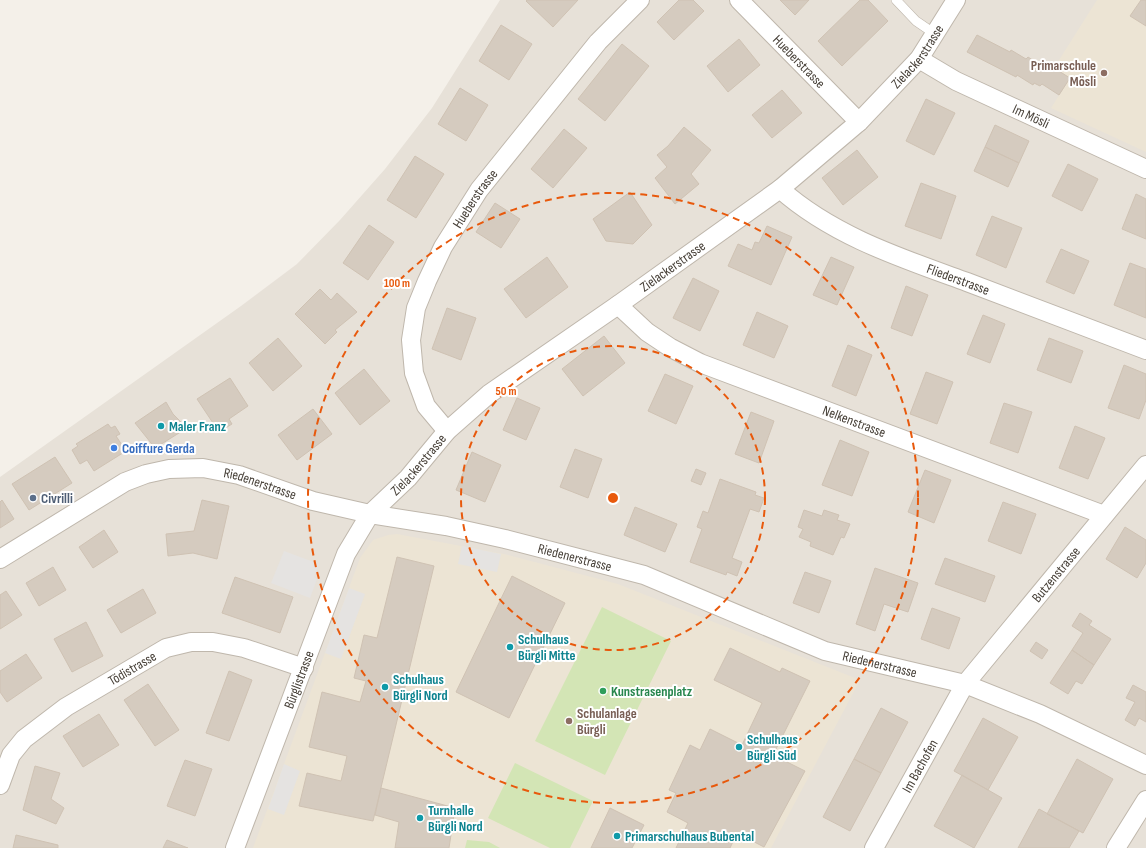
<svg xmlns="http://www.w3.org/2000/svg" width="1146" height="848" font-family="'Sofia Sans Condensed',sans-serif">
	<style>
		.residential { fill: #e7e1d8 }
		.education { fill: #ece4d4 }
		.green { fill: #d3e5b5 }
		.parking { fill: #e5e3e1 }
		.building { fill: #d5cbbf; stroke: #cfc2b3 }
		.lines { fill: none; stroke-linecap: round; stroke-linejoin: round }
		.lane-casing { stroke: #bfb7ac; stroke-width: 10 }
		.street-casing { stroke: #bfb7ac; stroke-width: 20 }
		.lane { stroke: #fff; stroke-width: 9 }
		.street { stroke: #fff; stroke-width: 18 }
		.ring { fill: none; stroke: #e8590c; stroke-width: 2; stroke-dasharray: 7 5 }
		.education-dot { fill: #8d6e63; stroke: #fff; stroke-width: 1.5 }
		.culture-dot { fill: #0f9aa8; stroke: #fff; stroke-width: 1.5 }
		.shop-dot { fill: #3f7fe0; stroke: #fff; stroke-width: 1.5 }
		.service-dot { fill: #5c6f8a; stroke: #fff; stroke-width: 1.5 }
		.leisure-dot { fill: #2e9e5b; stroke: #fff; stroke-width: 1.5 }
		.labels { text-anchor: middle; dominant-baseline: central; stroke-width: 4; stroke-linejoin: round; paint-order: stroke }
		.street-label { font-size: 14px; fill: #474038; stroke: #fff }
		.education-label { font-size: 14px; font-weight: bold; fill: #785e54; stroke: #fff; text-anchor: end }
		.culture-label { font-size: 14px; font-weight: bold; fill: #0d838f; stroke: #fff; text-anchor: start }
		.shop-label { font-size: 14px; font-weight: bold; fill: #366cbe; stroke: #fff; text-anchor: start }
		.service-label { font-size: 14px; font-weight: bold; fill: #4e5e75; stroke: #fff; text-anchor: start }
		.leisure-label { font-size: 14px; font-weight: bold; fill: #27864d; stroke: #fff; text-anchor: start }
		.centre { fill: #e8590c; stroke: #fff; stroke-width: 2 }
		.ring-label { font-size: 12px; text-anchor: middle; font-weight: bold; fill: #e8590c; stroke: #fff; stroke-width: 4; stroke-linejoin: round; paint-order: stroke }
	</style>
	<rect width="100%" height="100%" fill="#f4f0e9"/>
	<!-- residential -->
	<path class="residential" d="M500,0H1146V848H0V477L241,306L297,264L340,220L385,169L432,108Z"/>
	<!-- education -->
	<path class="education" d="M1097,0H1146V152L1051,108L1070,78L1054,68Z
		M397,534L504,554L618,584L860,680L771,848H253L360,558L373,540L388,535Z"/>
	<!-- green -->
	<path class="green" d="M602,607L671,641L605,775L535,741Z
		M515,763L593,801L570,848H550L488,818Z
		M467,840L489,842L500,848H465Z"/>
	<!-- parking -->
	<path class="parking" d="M462,546L501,554L497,572L458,564Z
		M284,551L319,564L314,577L317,579L310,598L271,583Z
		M349,588L365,594L341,659L325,653Z
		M284,764L300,771L284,815L268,809Z"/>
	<!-- building -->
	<path class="building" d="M527,0H578L553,27L526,1Z
		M679,0H693L704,11L674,40L657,22Z
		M780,0H809L795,15Z
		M860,0H868L888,21L842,66L818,41Z
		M1141,0H1146V26L1130,16Z
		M501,25L532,44L509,80L479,61Z
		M977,35L1010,52L1011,50L1026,59L1028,57L1043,67L1045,65L1053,70L1054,68L1070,78L1059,95L1042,84L1040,86L1034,83L1033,85L1017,75L1016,77L967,52Z
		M739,39L760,65L728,92L707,66Z
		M622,44L649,66L605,121L578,99Z
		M460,88L488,105L466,141L438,124Z
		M782,90L802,113L772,138L752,115Z
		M926,99L955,113L934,155L906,141Z
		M995,125L1029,141L1019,163L985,147Z
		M684,127L711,150L691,174L699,184L675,204L655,178L667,167L657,155L668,146Z
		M564,129L587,148L553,188L531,169Z
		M985,147L1019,163L1008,187L974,171Z
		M857,150L878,177L843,205L822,178Z
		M415,156L444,174L416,218L387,200Z
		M1068,164L1098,179L1082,211L1052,196Z
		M921,183L956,196L941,239L905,226Z
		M630,192L652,225L633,244L606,241L593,219Z
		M1136,194L1146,199V239L1122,229Z
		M495,203L520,219L501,248L476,232Z
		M992,216L1022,228L1006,268L976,255Z
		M369,225L394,242L368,280L343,263Z
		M767,226L792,237L771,285L728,266L738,244L752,250L755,242L759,243Z
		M1061,249L1089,261L1074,294L1046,282Z
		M547,257L568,287L526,318L504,289Z
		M831,257L854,267L837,305L813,295Z
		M1130,263L1146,269V318L1114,305Z
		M693,278L719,291L700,331L673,318Z
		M906,286L928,295L912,336L891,328Z
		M320,289L331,300L337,293L357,312L335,330L337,332L325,344L295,314Z
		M447,308L476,318L461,360L432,349Z
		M757,312L788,326L774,358L743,345Z
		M983,315L1005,324L990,363L967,354Z
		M604,336L625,363L583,396L562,369Z
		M278,338L302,366L273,391L249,363Z
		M1049,338L1083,351L1071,383L1037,370Z
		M848,345L872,355L856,396L832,386Z
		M1124,365L1146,374V400L1139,419L1108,408Z
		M364,369L390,401L360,425L335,393Z
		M926,372L953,382L937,424L910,414Z
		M665,374L693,386L676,424L648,411Z
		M230,378L248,406L229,419L232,424L219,432L197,399Z
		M517,398L540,408L526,440L503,430Z
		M166,402L173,414L187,428L155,448L135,423Z
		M1004,403L1032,412L1018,453L990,443Z
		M313,409L332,434L297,460L278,435Z
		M751,412L774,421L759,463L735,454Z
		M108,424L111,428L115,426L120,434L116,436L126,451L94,471L87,460L80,464L72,450L78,446L76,444Z
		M1075,426L1105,438L1088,479L1059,468Z
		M840,440L869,452L852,496L822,485Z
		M575,449L602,459L588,498L560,487Z
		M472,452L501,465L485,502L456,490Z
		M55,457L72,483L29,510L12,484Z
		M696,469L706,473L701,485L691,481Z
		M925,470L951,480L934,523L908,512Z
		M720,479L756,492L755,495L764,498L759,512L750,509L732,558L742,562L737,576L727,572L726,575L690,562L702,529L697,527L703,511L708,513Z
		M2,500L14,519L0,528V502Z
		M202,500L229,506L217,559L193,553L168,556L166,534L194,531Z
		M1003,502L1036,514L1021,554L988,541Z
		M635,507L677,524L665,552L624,535Z
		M804,510L822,516L824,510L839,515L837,520L850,524L844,538L841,537L833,555L810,546L811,542L799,537L803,529L798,527Z
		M1125,527L1146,540V563L1137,578L1106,559Z
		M104,530L118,552L93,568L79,547Z
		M397,557L434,566L373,821L299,806L307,773L341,781L347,756L309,747L322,692L360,702L366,681L354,678L364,635L377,638Z
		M945,558L995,576L985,602L935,584Z
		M53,567L66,590L39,606L26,583Z
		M875,568L918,583L908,612L884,604L875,631L856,624Z
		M805,572L831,581L819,613L793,603Z
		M512,576L565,603L509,718L456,692Z
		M235,577L293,597L280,633L222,613Z
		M143,589L156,613L121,633L107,610Z
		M6,591L22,615L0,629V595Z
		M932,608L960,618L949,649L921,639Z
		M1080,613L1092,621L1089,625L1111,639L1094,665L1072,650L1083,633L1072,626Z
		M86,622L103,656L72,672L54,639Z
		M1036,642L1048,650L1042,659L1030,651Z
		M730,648L780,672L782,668L810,681L773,755L805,771L764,847L737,833L730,848H676L688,823L667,812L676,793L669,790L690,745L700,750L710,729L742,745L762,703L714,680Z
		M1072,650L1094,665L1082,684L1076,681L1068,694L1050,683Z
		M26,654L42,678L7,702L0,692V671Z
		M229,671L252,680L229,741L206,733Z
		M148,684L179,730L155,746L124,700Z
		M1133,685L1146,692V722L1139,718L1135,726L1125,720L1135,702L1126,698Z
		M881,708L908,722L881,773L854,759Z
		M99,714L119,745L83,767L63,736Z
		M983,718L1018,737L988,790L954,771Z
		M854,759L881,773L850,831L823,817Z
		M1077,759L1113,779L1083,833L1047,814Z
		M185,760L212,769L195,816L167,806Z
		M35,766L60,773L51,799L64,808L56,824L23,810Z
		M962,775L1002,798L974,848L934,826Z
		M381,788L455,808L449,848H395L399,822L375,815Z
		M610,808L644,825L632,848H591Z
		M1039,809L1079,831L1069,848H1018Z
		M16,835L58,845V848H13Z
		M167,840L188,848H163Z"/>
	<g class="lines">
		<defs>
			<path id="lane" d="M896,0L916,21L935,34"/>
			<g id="street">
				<path id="s1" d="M739,0L859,122"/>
				<path id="s2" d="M919,59L956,81L1146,169"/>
				<path id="s3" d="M780,189C833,236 901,258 967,282C1026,305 1086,327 1146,350"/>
				<path id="s4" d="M618,305L647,332L671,348L700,363L1104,515"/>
				<path id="s5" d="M447,431L426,406L414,373L411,340L416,308L427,281L443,247L479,190L598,42L640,0"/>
				<path id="s6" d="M0,559L125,482L146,474L169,469L203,468L239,475L313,501L370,514L446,526L505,539L644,575L825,651L965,684L1040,714L1146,765"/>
				<path id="s7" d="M0,785L11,755L24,739L66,707L166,648L191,642H213L244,648L304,668"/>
				<path id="s8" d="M235,848L346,554L370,514L408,478L447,431L489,394L618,305L780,189L859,122L919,59L956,0"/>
				<path id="s9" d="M874,848L965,684L1146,465"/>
				<path d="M1116,848L1146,800"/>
			</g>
		</defs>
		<!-- lane casing -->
		<use href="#lane" class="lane-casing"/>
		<!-- street casing -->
		<use href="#street" class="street-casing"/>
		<!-- lane -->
		<use href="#lane" class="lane"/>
		<!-- street -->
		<use href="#street" class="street"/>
	</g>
	<!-- distance rings -->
	<g class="ring">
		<circle cx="613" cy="498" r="152"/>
		<circle cx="613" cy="498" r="305"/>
	</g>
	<!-- markers -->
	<g class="education-dot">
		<circle cx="1104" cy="73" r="4"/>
		<circle cx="569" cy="721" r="4"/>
	</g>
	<g class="culture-dot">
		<circle cx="161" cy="426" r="4"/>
		<circle cx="510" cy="647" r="4"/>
		<circle cx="385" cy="687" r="4"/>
		<circle cx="739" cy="747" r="4"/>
		<circle cx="420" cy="818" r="4"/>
		<circle cx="617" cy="836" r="4"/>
	</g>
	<circle class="shop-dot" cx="114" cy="448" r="4"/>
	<circle class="service-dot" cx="33" cy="498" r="4"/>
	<circle class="leisure-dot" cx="603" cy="691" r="4"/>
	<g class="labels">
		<!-- street labels -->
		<g class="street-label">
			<text stroke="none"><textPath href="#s8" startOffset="1078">Zielackerstrasse</textPath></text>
			<text stroke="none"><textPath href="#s1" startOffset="86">Hueberstrasse</textPath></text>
			<text stroke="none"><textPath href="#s2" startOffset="126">Im Mösli</textPath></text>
			<text stroke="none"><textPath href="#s5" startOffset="258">Hueberstrasse</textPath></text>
			<text stroke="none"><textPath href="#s8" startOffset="754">Zielackerstrasse</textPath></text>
			<text stroke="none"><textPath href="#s3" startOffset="201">Fliederstrasse</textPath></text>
			<text stroke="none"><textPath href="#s4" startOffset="266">Nelkenstrasse</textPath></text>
			<text stroke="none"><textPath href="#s8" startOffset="430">Zielackerstrasse</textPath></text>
			<text stroke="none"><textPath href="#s6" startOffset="286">Riedenerstrasse</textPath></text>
			<text stroke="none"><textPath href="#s6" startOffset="610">Riedenerstrasse</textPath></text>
			<text stroke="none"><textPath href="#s9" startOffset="330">Butzenstrasse</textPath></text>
			<text stroke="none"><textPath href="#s6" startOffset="934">Riedenerstrasse</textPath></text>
			<text stroke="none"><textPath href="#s7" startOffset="182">Tödistrasse</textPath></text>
			<text stroke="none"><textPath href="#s8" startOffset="180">Bürglistrasse</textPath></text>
			<text stroke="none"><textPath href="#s9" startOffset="94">Im Bachofen</textPath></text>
		</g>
		<!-- education labels -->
		<g class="education-label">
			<text x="1096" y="65">Primarschule<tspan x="1096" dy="16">Mösli</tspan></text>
			<text x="577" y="713" text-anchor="start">Schulanlage<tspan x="577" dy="16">Bürgli</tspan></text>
		</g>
		<!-- culture labels -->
		<g class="culture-label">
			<text x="169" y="426">Maler Franz</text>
			<text x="518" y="639">Schulhaus<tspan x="518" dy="16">Bürgli Mitte</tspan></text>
			<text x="393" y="679">Schulhaus<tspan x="393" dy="16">Bürgli Nord</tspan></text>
			<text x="747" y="739">Schulhaus<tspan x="747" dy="16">Bürgli Süd</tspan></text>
			<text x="428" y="810">Turnhalle<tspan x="428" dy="16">Bürgli Nord</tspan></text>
			<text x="625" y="836">Primarschulhaus Bubental</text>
		</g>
		<!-- shop labels -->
		<g class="shop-label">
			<text x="122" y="448">Coiffure Gerda</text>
		</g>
		<!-- service labels -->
		<g class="service-label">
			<text x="41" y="498">Civrilli</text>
		</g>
		<!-- leisure labels -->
		<g class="leisure-label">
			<text x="611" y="691">Kunstrasenplatz</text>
		</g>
	</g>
	<circle cx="613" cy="498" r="6" class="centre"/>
	<g class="ring-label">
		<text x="397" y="287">100 m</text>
		<text x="506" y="395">50 m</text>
	</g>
</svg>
